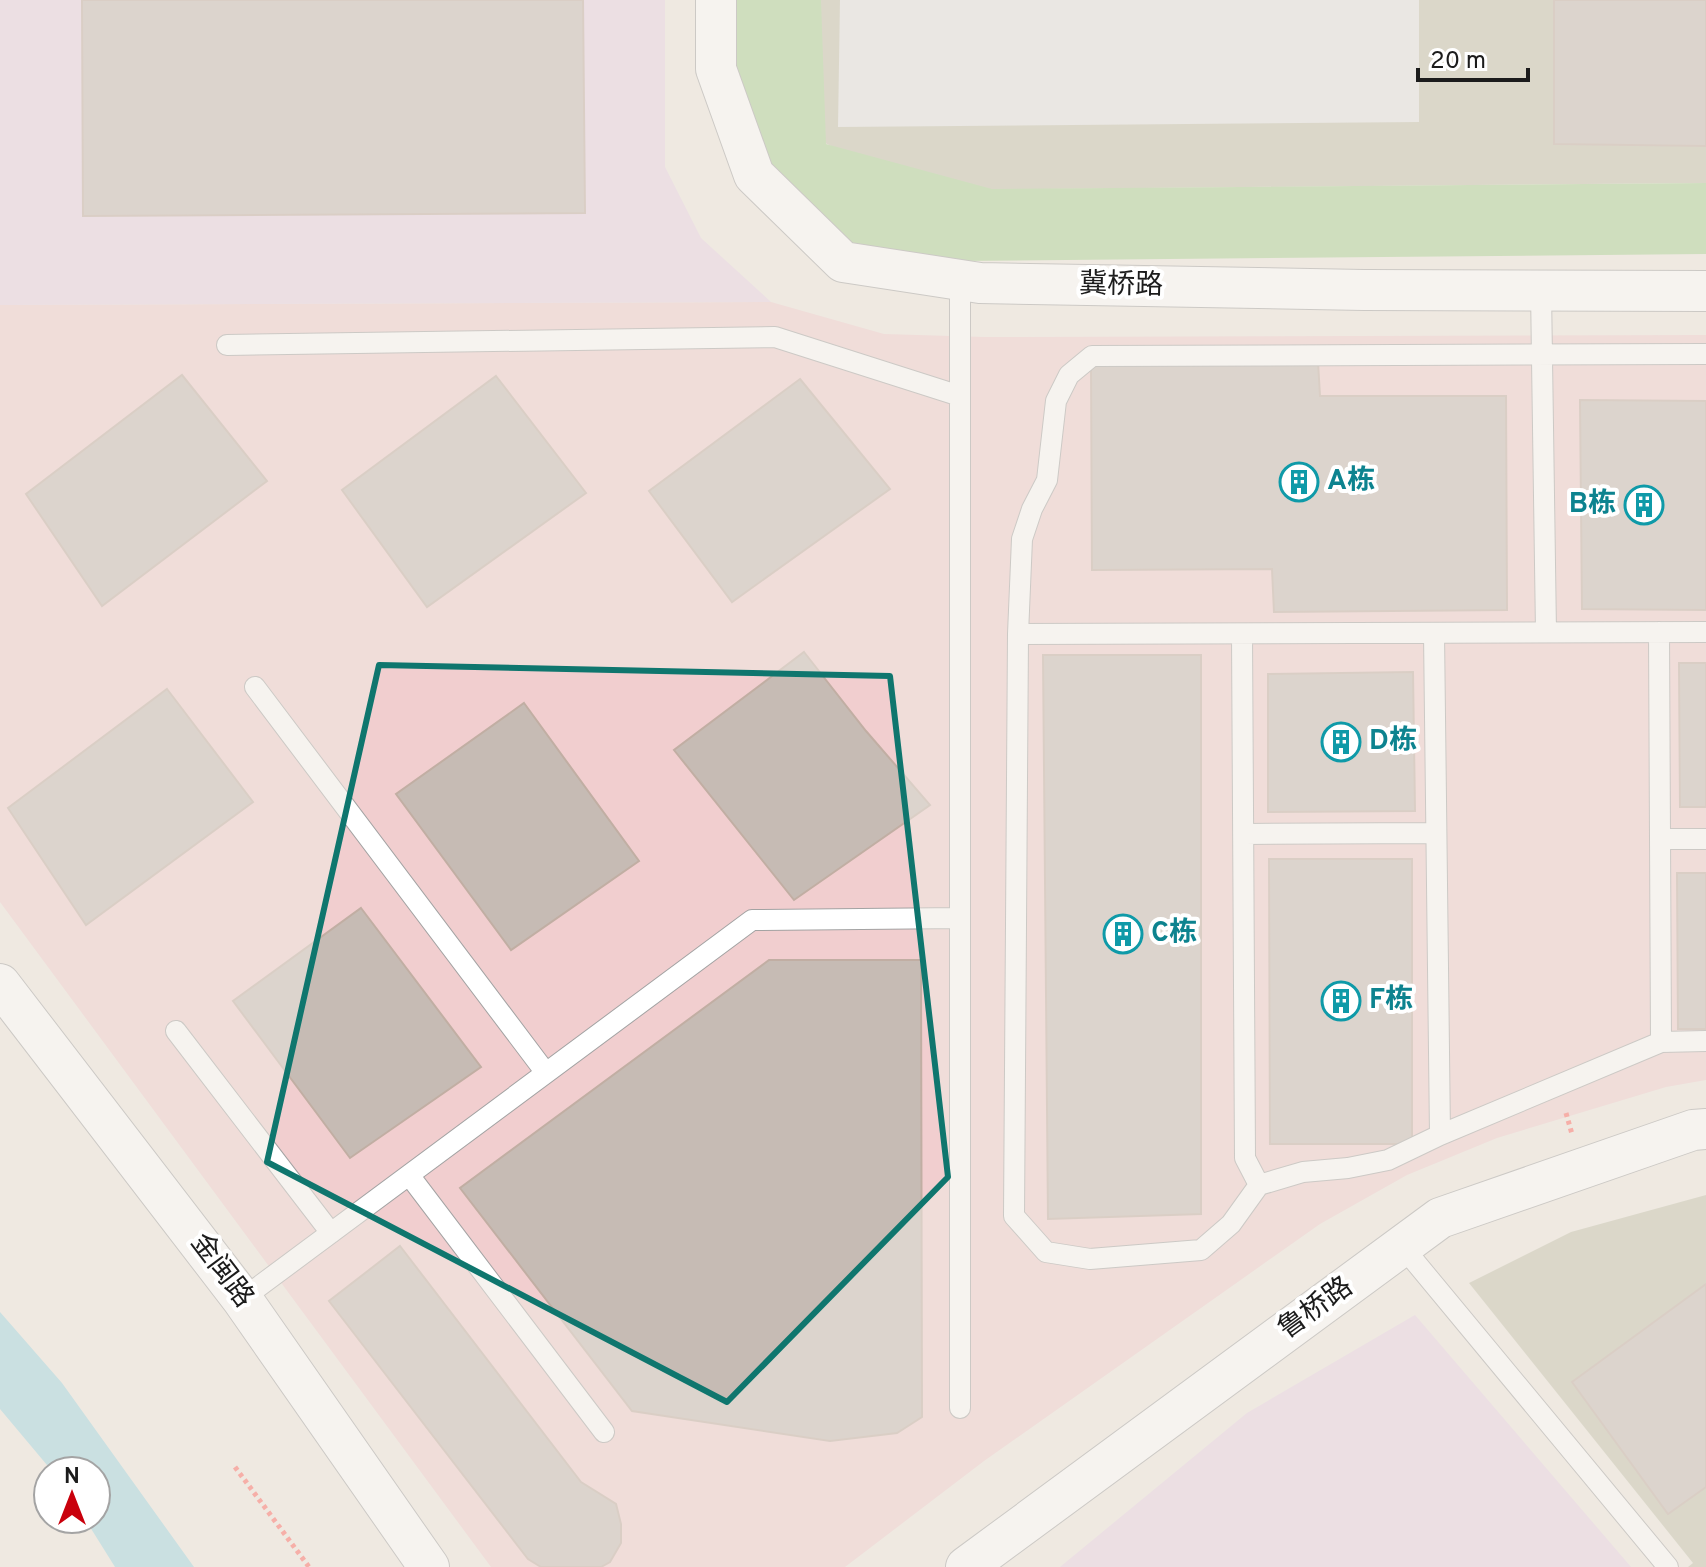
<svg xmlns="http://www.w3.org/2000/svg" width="1706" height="1567" font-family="Overpass,'Noto Sans SC',sans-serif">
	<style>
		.commercial { fill: #f1cecf }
		.industrial { fill: #e8d2e5 }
		.construction { fill: #c3c2ac }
		.forest { fill: #a9d193 }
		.parking { fill: #e4e4e4 }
		.water { fill: #9ed5e0 }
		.building { fill: #c6bbb4; stroke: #c1aea3; stroke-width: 2 }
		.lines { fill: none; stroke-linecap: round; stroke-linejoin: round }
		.lane-casing { stroke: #a3a3a3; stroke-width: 22 }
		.street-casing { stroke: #a3a3a3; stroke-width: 42 }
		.path { stroke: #ff6862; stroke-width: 5; stroke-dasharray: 4 4; stroke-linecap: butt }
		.lane { stroke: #fff; stroke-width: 20 }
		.street { stroke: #fff; stroke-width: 40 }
		.marked { fill: none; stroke: #0f766e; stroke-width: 6; stroke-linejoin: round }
		.labels { text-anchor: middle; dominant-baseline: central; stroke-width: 8; stroke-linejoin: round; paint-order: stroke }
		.street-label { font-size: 28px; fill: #1c1c1c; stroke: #fff }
		.culture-label { font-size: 28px; font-weight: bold; fill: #0d838f; stroke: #fff; text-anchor: start }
	</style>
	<rect width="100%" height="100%" fill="#efe9e1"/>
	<!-- commercial -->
	<path class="commercial" d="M771,302L884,334L985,337L1706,335V1080L1666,1087L1497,1138L1407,1175L1320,1224L984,1461L845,1567H491L0,902V305Z"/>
	<!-- industrial -->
	<path class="industrial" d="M0,0H665V167L701,238L771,302L0,305Z
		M1415,1315L1631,1567H1060L1247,1413Z"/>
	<!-- construction -->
	<path class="construction" d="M779,0H1706V183L921,190L825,143Z
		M1706,1195V1567H1688L1693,1563L1469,1283L1571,1232Z"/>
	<!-- forest -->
	<path class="forest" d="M716,0H821L826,144L992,189L1706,183V254L843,262L740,136Z"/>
	<!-- parking -->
	<path class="parking" d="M840,0H1419V122L838,127Z"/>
	<!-- water -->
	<path class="water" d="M0,1312L62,1383L194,1567H115L85,1519H96V1471H52L0,1409Z"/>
	<!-- building -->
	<path class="building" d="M82,0H583L585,213L83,216Z
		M1554,0H1706V146L1554,144Z
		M1318,362L1320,396H1506L1507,610L1274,612L1272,569L1092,570L1091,365Z
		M182,375L267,481L102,606L26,494Z
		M496,376L586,493L427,607L342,490Z
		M800,379L890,489L732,602L649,491Z
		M1580,400L1706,401V610L1582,609Z
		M804,652L866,731L930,805L794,900L674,750Z
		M1043,655H1201V1214L1048,1219Z
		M1679,663H1706V807H1680Z
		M1413,672L1415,811L1268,812V674Z
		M167,689L253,802L86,925L8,808Z
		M524,703L639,861L511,950L396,794Z
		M1269,859H1412V1144H1270Z
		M1677,873H1706V1029H1678Z
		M361,908L481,1067L350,1158L233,1001Z
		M769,960H921L922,1417L897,1433L830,1441L632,1411L460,1188Z
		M400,1246L581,1482L616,1504L621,1524V1543L610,1562L601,1567H541L528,1559L329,1301Z
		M1706,1284V1487L1668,1514L1572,1382Z"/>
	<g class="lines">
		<defs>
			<path id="lane" d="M960,280V1408
				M1541,290L1546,632
				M227,345L775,337L960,396
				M1706,354L1092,356L1069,375L1056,401L1047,480L1032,509L1022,539L1018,634L1014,1216L1046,1252L1090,1259L1201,1250L1231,1224L1259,1185L1303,1172L1348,1168L1388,1160L1440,1135L1661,1042L1706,1041
				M1659,632L1661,1042
				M1434,633L1440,1135
				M1018,634L1706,632
				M1242,634L1245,1158L1259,1185
				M255,687L546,1073
				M1244,834L1436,833
				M1660,839H1706
				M176,1031L331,1233
				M409,1175L604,1432
				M1402,1246L1668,1567
				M242,1299L752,920L960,918"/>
			<path id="street" d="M716,0V69L754,175L843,262L980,283L1364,290L1706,291
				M0,984L242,1299L429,1567
				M966,1567L1440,1218L1693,1130L1706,1129"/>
		</defs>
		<!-- lane casing -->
		<use href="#lane" class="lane-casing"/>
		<!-- street casing -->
		<use href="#street" class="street-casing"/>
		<!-- path -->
		<path class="path" d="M1566,1113L1572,1134
			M235,1467L309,1567"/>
		<!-- lane -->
		<use href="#lane" class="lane"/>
		<!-- street -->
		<use href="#street" class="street"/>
	</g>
	<!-- marked area -->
	<path d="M0 0H1706V1567H0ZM379,665L890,676L948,1177L727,1402L267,1162Z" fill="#efe9e1" fill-opacity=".55" fill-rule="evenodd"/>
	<path class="marked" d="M379,665L890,676L948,1177L727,1402L267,1162Z"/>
	<!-- icons -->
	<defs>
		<symbol id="building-ring" viewBox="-11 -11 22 22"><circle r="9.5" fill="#fff" stroke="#0f9aa8" stroke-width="1.5"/><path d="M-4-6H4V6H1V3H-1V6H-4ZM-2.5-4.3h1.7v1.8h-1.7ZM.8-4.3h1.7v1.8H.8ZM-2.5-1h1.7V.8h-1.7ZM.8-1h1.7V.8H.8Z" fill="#0f9aa8"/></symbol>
	</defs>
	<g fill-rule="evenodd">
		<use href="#building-ring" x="1277" y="460" width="44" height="44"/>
		<use href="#building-ring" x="1622" y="483" width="44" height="44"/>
		<use href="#building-ring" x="1319" y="720" width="44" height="44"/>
		<use href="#building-ring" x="1101" y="912" width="44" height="44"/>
		<use href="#building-ring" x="1319" y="979" width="44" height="44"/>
	</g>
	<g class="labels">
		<!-- street labels -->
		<g class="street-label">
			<text transform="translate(1121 286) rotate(1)">冀桥路</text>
			<text transform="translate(221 1271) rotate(53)">金闽路</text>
			<text transform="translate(1316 1309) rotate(-36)">鲁桥路</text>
		</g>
		<!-- culture labels -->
		<g class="culture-label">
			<text x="1327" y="482">A栋</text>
			<text x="1616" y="505" text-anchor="end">B栋</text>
			<text x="1369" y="742">D栋</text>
			<text x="1151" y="934">C栋</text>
			<text x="1369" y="1001">F栋</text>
		</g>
	</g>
	<!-- north arrow -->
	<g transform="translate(72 1495)"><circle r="38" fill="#ffffff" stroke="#a4a4a4" stroke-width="2"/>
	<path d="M0-6L14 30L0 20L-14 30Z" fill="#c9000c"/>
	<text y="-12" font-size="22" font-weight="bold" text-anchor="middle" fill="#1c1c1c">N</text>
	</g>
	<!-- scale -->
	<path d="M1418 68v12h110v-12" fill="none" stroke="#1c1c1c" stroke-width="4"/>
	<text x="1430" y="68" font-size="24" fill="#1c1c1c" stroke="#ffffff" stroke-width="6" paint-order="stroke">20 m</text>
</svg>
